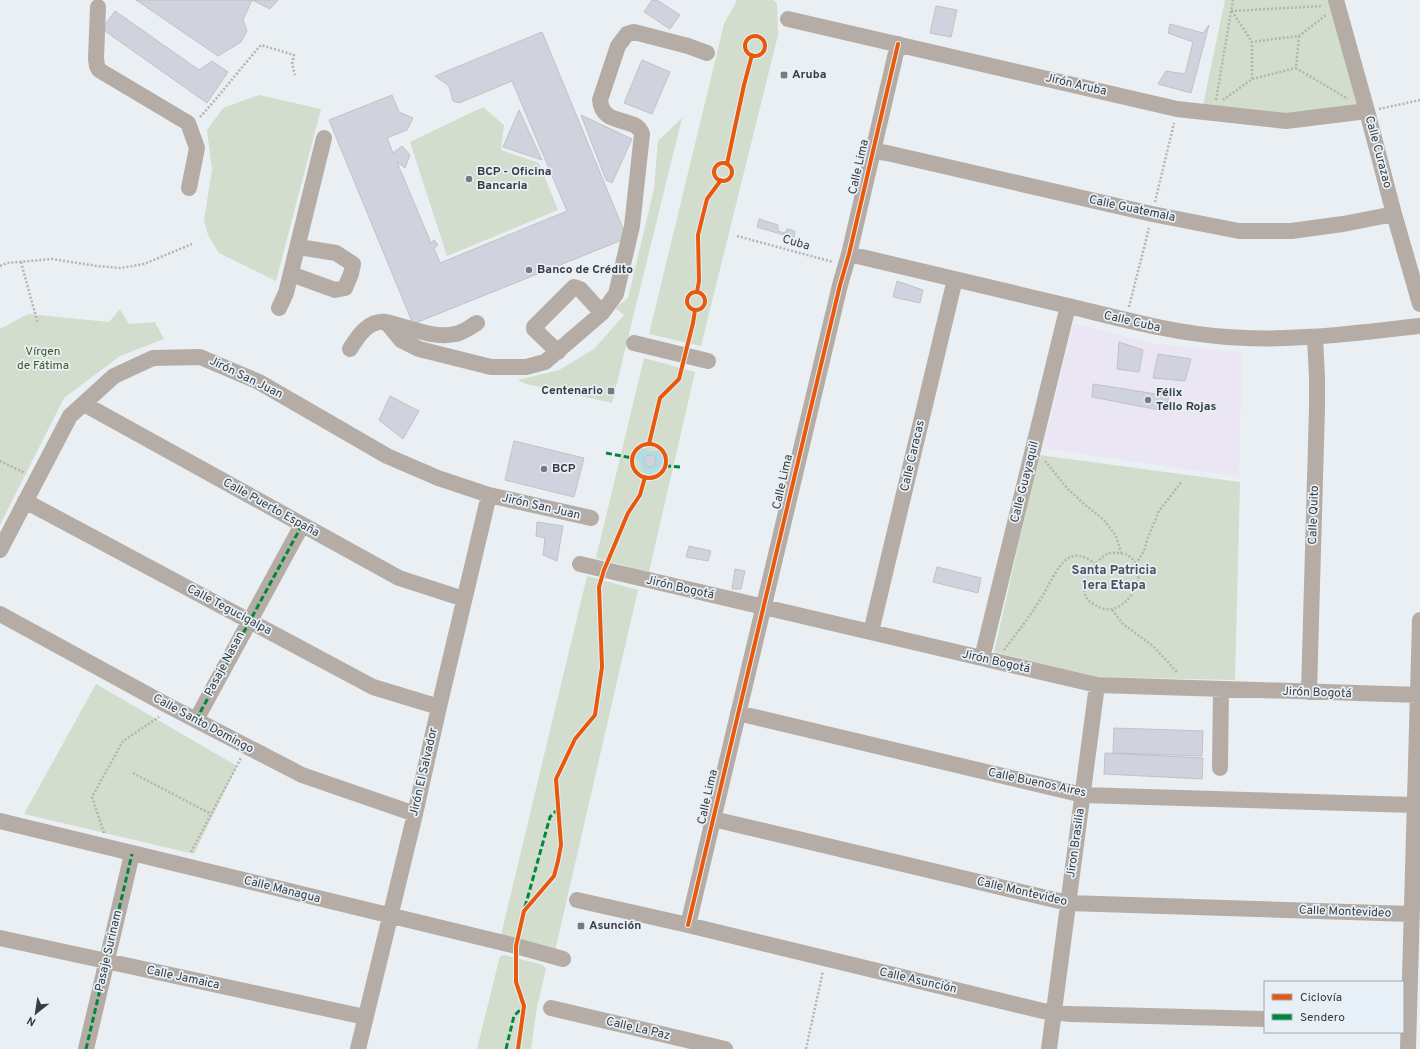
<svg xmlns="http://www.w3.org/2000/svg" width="1420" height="1049" font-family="Overpass,sans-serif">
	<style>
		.education { fill: #ebe6f3 }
		.green { fill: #d2ddcd }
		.water { fill: #b0dce2; fill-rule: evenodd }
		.building { fill: #d0d2dd; stroke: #c0c2c6 }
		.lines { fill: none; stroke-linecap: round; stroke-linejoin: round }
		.path { stroke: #b7b3af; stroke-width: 2.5; stroke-dasharray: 2 2; stroke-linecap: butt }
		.minor { stroke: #b5ada5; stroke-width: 16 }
		.quiet { stroke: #00873e; stroke-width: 3; stroke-dasharray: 6 3; stroke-linecap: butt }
		.cycleway-casing { stroke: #e7eff7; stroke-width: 6 }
		.cycleway { stroke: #e8590c; stroke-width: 4 }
		.poi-dot { fill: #777b7e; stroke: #e7eff7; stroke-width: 1.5 }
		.labels { text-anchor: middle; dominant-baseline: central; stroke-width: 3.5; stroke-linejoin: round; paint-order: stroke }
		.poi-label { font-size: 12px; font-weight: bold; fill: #393c3f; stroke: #e7eff7; text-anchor: start }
		.street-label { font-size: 12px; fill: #393c3f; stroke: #e7eff7 }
		.park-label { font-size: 12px; fill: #3e571a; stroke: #e7eff7 }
		.neighbourhood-label { font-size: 13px; font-weight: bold; fill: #4c5259; stroke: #e7eff7 }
	</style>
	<rect width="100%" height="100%" fill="#eaeff4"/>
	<!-- education -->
	<path class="education" d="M1073,323L1150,343L1242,353L1239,477L1043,448Z"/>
	<!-- green -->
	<path class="green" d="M737,0H773L777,3L778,35L701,346L649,334L724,24Z
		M1225,0H1331L1358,104L1286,116L1203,105Z
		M259,95L321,109L276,281L219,253L208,235L204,220L212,170L207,130L223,108Z
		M483,107L504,125L501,150L539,163L558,210L447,256L410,142Z
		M682,118L612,403L526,384L518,380L559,370L594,349L624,315L615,308L628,298L654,189L658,141Z
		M120,309L129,324L155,322L164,339L120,356L64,398L0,525V329L28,314L109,322Z
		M644,358L695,372L649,572L596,558Z
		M1039,455L1240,482L1235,680L1097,677L994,652Z
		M587,576L638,590L555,951L501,935Z
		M96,684L237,766L194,854L24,814Z
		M504,955L543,965L546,969L537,1007L531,1049H477L500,956Z"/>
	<!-- water -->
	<path class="water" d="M641,448L649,451H659L664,455C666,465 652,479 643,472L640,462L635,457L636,451ZM651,455L655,459L656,462L653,467L647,466L644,461L648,456Z"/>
	<!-- building -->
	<path class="building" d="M136,0H278L270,9L252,0L243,20L247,31L241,42L218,56Z
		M652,0H657L680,15L670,29L644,12Z
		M936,6L957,10L951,37L930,33Z
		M115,11L199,70L212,61L228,72L207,103L102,29Z
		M1170,24L1203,33L1209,25L1191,93L1158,84L1166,71L1185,74L1193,42L1168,33Z
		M542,32L627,238L413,324L329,120L392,95L399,112L413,118L407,130L387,138L393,153L402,146L410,155L405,168L397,162L431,243L434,240L438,245L434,248L440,263L567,211L512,81L459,103L453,101L449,86L435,76Z
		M642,60L670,72L652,114L624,103Z
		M519,110L542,160L503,147Z
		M581,115L632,139L612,183L606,180Z
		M759,219L778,225V231L785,233L787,229L795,231L794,238L757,227Z
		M897,281L923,290L920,303L893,297Z
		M1119,342L1143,350L1139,372L1117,369Z
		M1158,354L1191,359L1185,381L1153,378Z
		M1093,384L1169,396L1165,411L1092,397Z
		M390,396L419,411L403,439L379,420Z
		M514,441L584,458L574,497L505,480Z
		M644 461a6 6 0 1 1 12 0a6 6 0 1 1-12 0Z
		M537,522L563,526L557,561L543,555L545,538L536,536Z
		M689,546L711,551L708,561L686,557Z
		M937,567L981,578L978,593L933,582Z
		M735,569L745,571L741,589H732Z
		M1114,728L1203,731L1202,756L1113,753Z
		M1105,753L1203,758L1202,779L1104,774Z"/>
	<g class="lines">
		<!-- path -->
		<path class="path" d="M1231,11L1323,6
			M1232,11L1252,42
			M1299,36L1296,68L1348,99
			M1252,79V42L1299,36L1326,15
			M1216,100L1233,0
			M1223,100L1252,79L1296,68
			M1379,109L1420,100
			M200,117C221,94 240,69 261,45L294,55L292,64L295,75
			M1155,202L1174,123
			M737,236L833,262
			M21,262L38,324
			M0,266L7,263L52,259L97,266L121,268L144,264L192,244
			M1129,307L1149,228
			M0,461L25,473
			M1045,461L1067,488L1084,504L1104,520L1116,536L1121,553
			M1109,553C1116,553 1124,552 1130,557C1154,574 1123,622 1097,606C1095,605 1091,603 1089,601C1075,586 1095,560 1109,553Z
			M1136,564L1144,551L1147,540L1159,511L1182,481
			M1112,610L1123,624L1153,646L1178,673
			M1004,650C1017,633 1030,616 1042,597C1048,587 1057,566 1067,559C1077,552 1087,558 1095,563
			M133,773L211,814
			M104,833L92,797L123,741L159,717
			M191,852L241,758
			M806,1049L823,971"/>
		<!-- minor -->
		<path class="minor" d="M1336,0L1367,111L1394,214L1420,304
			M98,7L96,59L97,66L99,70L188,123L197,148L189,188
			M788,19L1177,109L1286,121L1367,111
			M873,151L887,153L1152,214L1239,231H1291L1343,224L1394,214
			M849,254C921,271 992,288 1064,305C1119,318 1171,333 1227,337C1292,342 1356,333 1420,326
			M291,274L335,290L345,288L351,274L353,264L336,253L305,248L298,249
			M279,308L286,293L324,138
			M386,322C408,327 433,339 455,334C463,333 471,326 477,323
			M634,343L708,361
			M350,349C358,336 368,320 386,322L401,340L419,349L491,367H526L545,362L602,313L616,294L632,226L642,134C641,131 639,128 636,126C622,118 602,122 600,100L618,46L627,34L634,32L688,46L707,53
			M558,352L534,329V327L574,287L580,289L602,313
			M84,404L399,578L464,599
			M25,501L373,687L439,707
			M0,550L70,416L114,376L153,358L200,357L259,382L387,456L438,478L489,495L591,518
			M580,564L1097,685L1420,695
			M0,614L165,704L302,775L415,814
			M871,632L955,279
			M982,658L1068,306
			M1309,692L1317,408V378L1315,337
			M738,713L1083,795L1414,805
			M196,720L302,525
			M1220,768L1221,690
			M713,819L1068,903L1411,914
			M0,821L516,946L563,959
			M577,900L688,925L1043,1011L1071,1014L1265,1019
			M688,925L840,285L849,254L898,44
			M0,938L365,1017
			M551,1008L725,1049
			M86,1049L132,854
			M358,1049L415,814L439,707L489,495
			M1049,1049L1097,685
			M1408,1049L1420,620"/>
		<!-- quiet -->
		<path class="quiet" d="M606,453L632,458
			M665,466L682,467
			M196,720L302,525
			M525,907L550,817L558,809
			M86,1049L132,854
			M506,1049L514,1016L524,1006"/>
		<defs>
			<path id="cycleway" d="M745 46a10 10 0 1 1 20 0a10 10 0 1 1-20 0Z
				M714 172a9 9 0 1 1 18 0a9 9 0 1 1-18 0Z
				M727,164L744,85L752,55
				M687 301a9 9 0 1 1 18 0a9 9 0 1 1-18 0Z
				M697,292L699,281L698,235L707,199L721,180
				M632 461a17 17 0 1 1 34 0a17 17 0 1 1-34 0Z
				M649,444L660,398L679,379L693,323L695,310
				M688,925L840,285L849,254L898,44
				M518,1049L524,1006L516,982V946L524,911L554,876L558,861L561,845L556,779L575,739L595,715L602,667L599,587L604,570L628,513L640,495L645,477"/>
		</defs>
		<!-- cycleway casing -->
		<use href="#cycleway" class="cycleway-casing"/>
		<!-- cycleway -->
		<use href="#cycleway" class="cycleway"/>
	</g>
	<!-- markers -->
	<g class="poi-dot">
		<rect x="780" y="71" width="8" height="8" rx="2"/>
		<circle cx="469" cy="179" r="4"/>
		<circle cx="529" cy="270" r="4"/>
		<rect x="607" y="387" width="8" height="8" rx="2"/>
		<circle cx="1148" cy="400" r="4"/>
		<circle cx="544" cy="469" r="4"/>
		<rect x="577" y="922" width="8" height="8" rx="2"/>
	</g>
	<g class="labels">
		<!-- poi labels -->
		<g class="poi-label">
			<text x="792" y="75">Aruba</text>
			<text x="477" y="172">BCP - Oficina<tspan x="477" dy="14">Bancaria</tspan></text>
			<text x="537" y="270">Banco de Crédito</text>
			<text x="603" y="391" text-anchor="end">Centenario</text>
			<text x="1156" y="393">Félix<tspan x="1156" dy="14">Tello Rojas</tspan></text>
			<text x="552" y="469">BCP</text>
			<text x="589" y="926">Asunción</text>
		</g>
		<!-- street labels -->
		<g class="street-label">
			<text transform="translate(1076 85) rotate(13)">Jirón Aruba</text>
			<text transform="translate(1378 152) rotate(75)">Calle Curazao</text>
			<text transform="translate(859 167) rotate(-77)">Calle Lima</text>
			<text transform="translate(1132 209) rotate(12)">Calle Guatemala</text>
			<text transform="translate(796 243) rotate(16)">Cuba</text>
			<text transform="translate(1132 322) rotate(13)">Calle Cuba</text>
			<text transform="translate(246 378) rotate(26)">Jirón San Juan</text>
			<text transform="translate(913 456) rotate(-77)">Calle Caracas</text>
			<text transform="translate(783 482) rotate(-77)">Calle Lima</text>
			<text transform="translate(1025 482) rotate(-76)">Calle Guayaquil</text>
			<text transform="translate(541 507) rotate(13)">Jirón San Juan</text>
			<text transform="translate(271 508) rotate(29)">Calle Puerto España</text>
			<text transform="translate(1314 515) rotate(-88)">Calle Quito</text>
			<text transform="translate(680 588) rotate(13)">Jirón Bogotá</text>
			<text transform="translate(229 610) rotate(28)">Calle Tegucigalpa</text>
			<text transform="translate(996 662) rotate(13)">Jirón Bogotá</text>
			<text transform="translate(225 664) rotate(-62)">Pasaje Nasan</text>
			<text transform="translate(1317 693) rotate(2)">Jirón Bogotá</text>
			<text transform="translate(203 724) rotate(28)">Calle Santo Domingo</text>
			<text transform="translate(424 772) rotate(-77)">Jirón El Salvador</text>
			<text transform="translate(1037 783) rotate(12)">Calle Buenos Aires</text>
			<text transform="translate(708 797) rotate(-77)">Calle Lima</text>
			<text transform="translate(1076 843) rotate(-82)">Jiron Brasilia</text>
			<text transform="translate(282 890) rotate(14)">Calle Managua</text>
			<text transform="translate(1022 892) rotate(13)">Calle Montevideo</text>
			<text transform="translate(1345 912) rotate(2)">Calle Montevideo</text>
			<text transform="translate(109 951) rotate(-77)">Pasaje Surinam</text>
			<text transform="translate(183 978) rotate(12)">Calle Jamaica</text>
			<text transform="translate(918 981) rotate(13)">Calle Asunción</text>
			<text transform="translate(638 1029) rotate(13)">Calle La Paz</text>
		</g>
		<!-- park labels -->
		<g class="park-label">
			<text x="43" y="352">Vírgen<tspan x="43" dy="14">de Fátima</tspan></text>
		</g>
		<!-- neighbourhood labels -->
		<g class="neighbourhood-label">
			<text x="1114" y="571">Santa Patricia<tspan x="1114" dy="15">1era Etapa</tspan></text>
		</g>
	</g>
	<!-- legend -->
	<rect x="1264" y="981" width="140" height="52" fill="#e7eff7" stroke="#a1a7ad"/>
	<rect x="1272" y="994" width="20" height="6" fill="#e8590c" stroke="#a1a7ad"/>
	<text x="1300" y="1001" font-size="12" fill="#393c3f">Ciclovía</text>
	<rect x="1272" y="1014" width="20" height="6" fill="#00873e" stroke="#a1a7ad"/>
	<text x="1300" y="1021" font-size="12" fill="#393c3f">Sendero</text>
	<!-- north arrow -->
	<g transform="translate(36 1013) rotate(210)" stroke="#e7eff7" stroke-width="3" paint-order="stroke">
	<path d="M0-3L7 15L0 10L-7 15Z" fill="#393c3f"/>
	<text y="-6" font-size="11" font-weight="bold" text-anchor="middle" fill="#393c3f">N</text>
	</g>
</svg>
